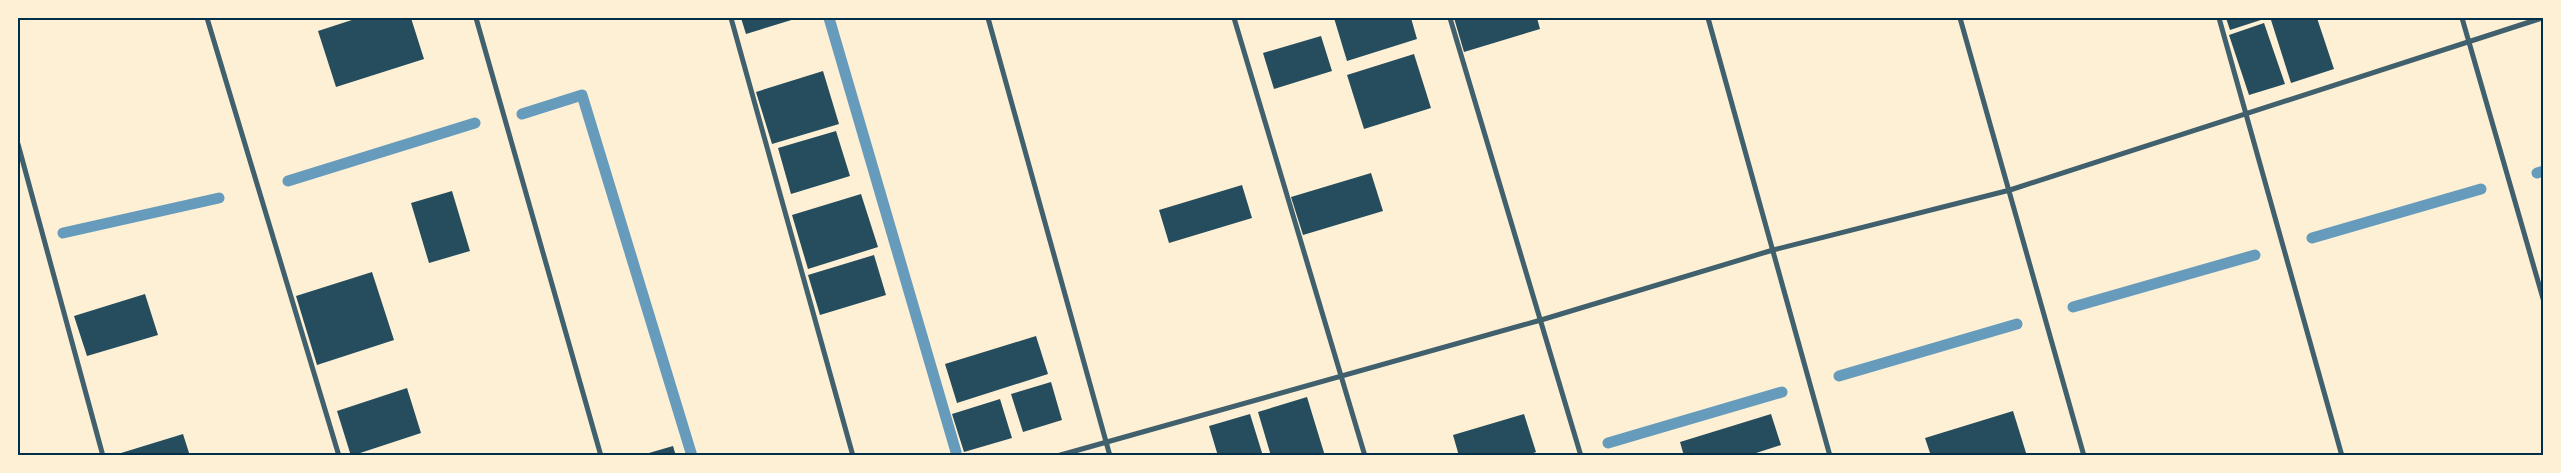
<svg xmlns="http://www.w3.org/2000/svg" width="2561" height="473" font-family="Helvetica,sans-serif">
	<style>
		.lines { fill: none; stroke-linecap: round; stroke-linejoin: round }
		.stream { stroke: #669bbc; stroke-width: 11 }
		.building { fill: #264d5e }
		.minor { stroke: #3f606c; stroke-width: 5 }
		.neatline { fill: none; stroke: #003049; stroke-width: 2 }
	</style>
	<rect width="100%" height="100%" fill="#fdf0d5"/>
	<g class="lines">
		<!-- stream -->
		<path class="stream" d="M829,18L956,452
			M522,114L582,95L692,456
			M2537,173L2544,171
			M288,181L475,123
			M63,233L219,198
			M2312,238L2481,189
			M2073,307L2255,255
			M1839,376L2017,324
			M1608,443L1782,392"/>
	</g>
	<!-- building -->
	<path class="building" d="M358,18H411L424,59L336,87L318,31Z
		M741,18H798L746,34Z
		M1334,18H1411L1417,39L1347,61Z
		M1454,18H1537L1540,29L1464,52Z
		M2226,18H2267L2230,30Z
		M2279,18H2317L2334,69L2291,83L2271,20Z
		M2264,23L2285,84L2249,95L2229,35Z
		M1321,36L1332,71L1274,89L1263,53Z
		M1414,54L1431,108L1364,129L1347,75Z
		M823,71L839,124L772,144L756,92Z
		M836,131L850,176L791,194L778,148Z
		M1371,173L1383,211L1303,235L1291,197Z
		M1242,185L1252,218L1169,243L1159,210Z
		M452,191L470,251L429,263L411,203Z
		M861,194L878,247L808,269L792,215Z
		M874,255L886,295L820,315L808,275Z
		M372,272L394,340L317,365L296,296Z
		M145,294L158,335L87,356L74,316Z
		M1036,336L1048,374L957,403L945,364Z
		M1051,382L1062,420L1023,432L1011,394Z
		M407,388L421,433L351,456L337,411Z
		M1307,397L1325,456H1271L1258,412Z
		M1000,399L1012,438L964,452L952,414Z
		M2013,411L2027,456H1931L1925,438Z
		M1250,414L1263,456H1218L1209,426Z
		M1524,414L1536,452L1526,456H1459L1453,435Z
		M1771,414L1781,445L1747,456H1684L1680,442Z
		M183,434L190,456H121V453Z
		M673,446L676,456H642V455Z"/>
	<g class="lines">
		<!-- minor -->
		<path class="minor" d="M207,18L339,456
			M476,18L601,456
			M731,18L853,456
			M988,18L1110,456
			M1234,18L1365,456
			M1450,18L1581,456
			M1708,18L1830,456
			M1960,18L2084,456
			M2219,18L2342,456
			M2462,18L2544,302
			M18,144L103,456
			M1057,456L1541,320L1773,250L2010,190L2542,18"/>
	</g>
	<!-- border -->
	<rect width="2561" height="473" fill="none" stroke="#fdf0d5" stroke-width="38"/>
	<rect x="19" y="19" width="2523" height="435" class="neatline"/>
</svg>
